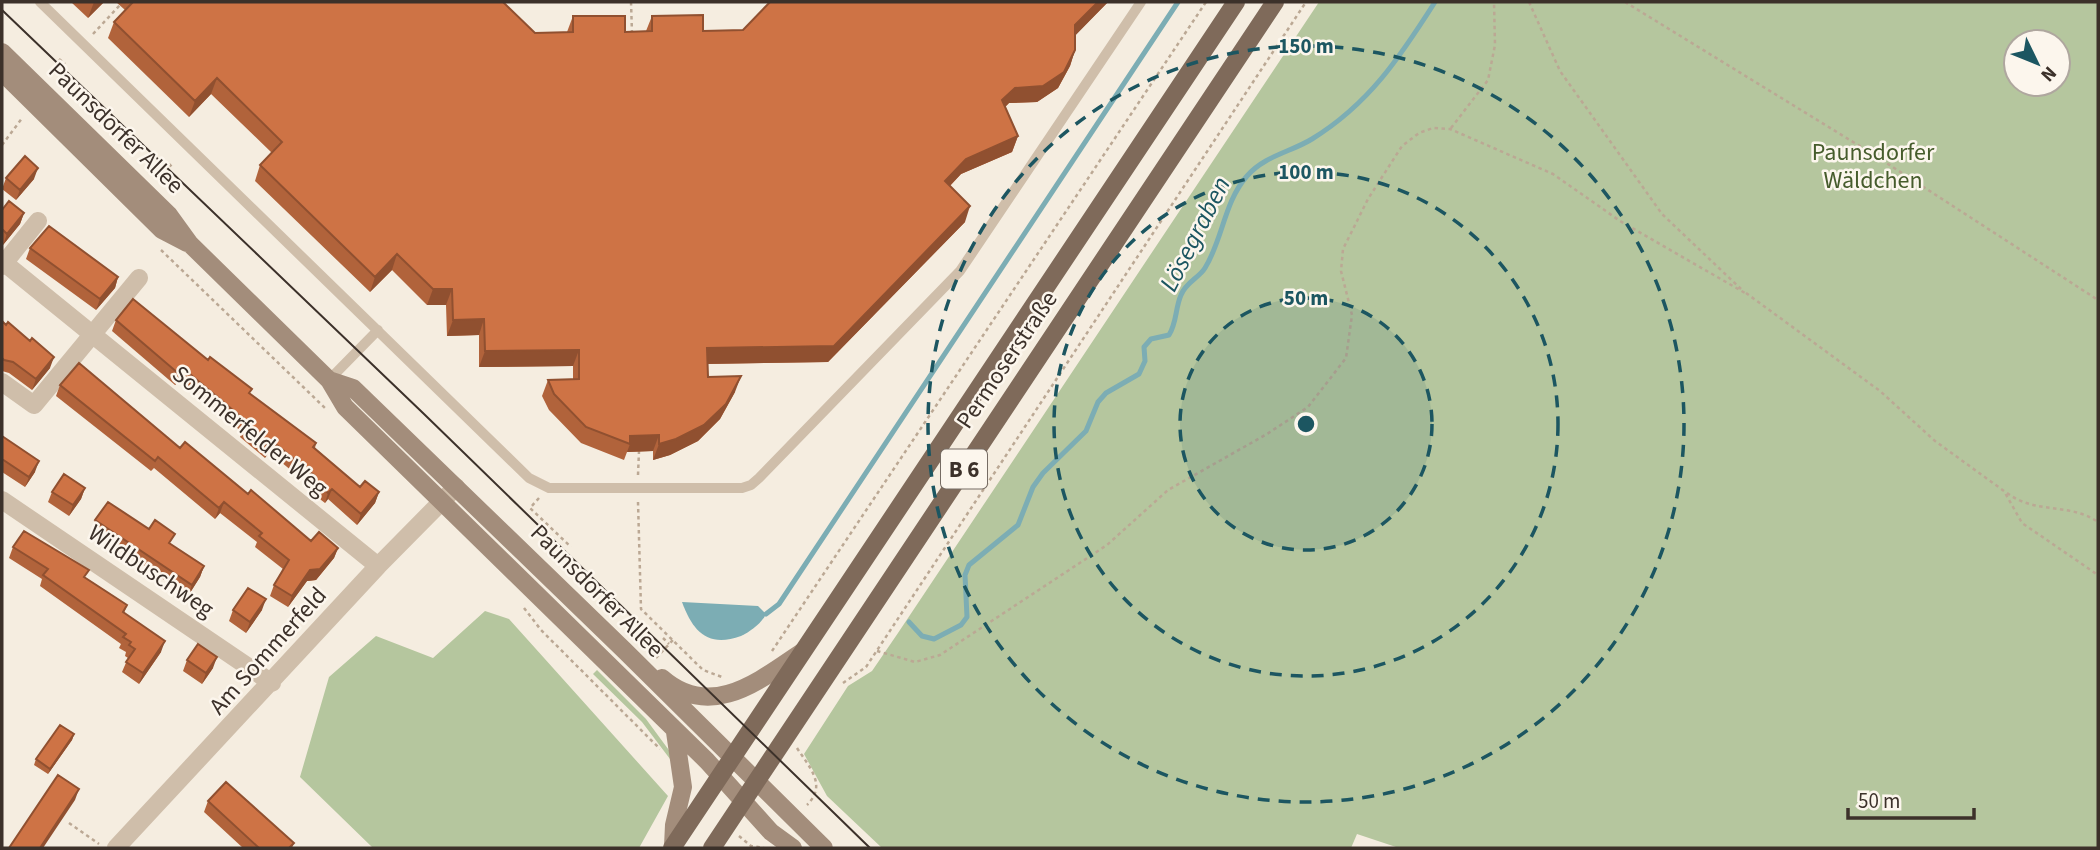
<svg xmlns="http://www.w3.org/2000/svg" width="2100" height="850" font-family="'Source Sans 3',sans-serif">
	<style>
		.green { fill: #b5c69e; fill-rule: evenodd }
		.water { fill: #7cadb4 }
		.lines { fill: none; stroke-linecap: round; stroke-linejoin: round }
		.stream { stroke: #7cadb4; stroke-width: 5 }
		.path { stroke: #bba894; stroke-width: 2.5; stroke-dasharray: 3.5 3.5; stroke-linecap: butt }
		.lane { stroke: #cfbeaa; stroke-width: 10 }
		.street { stroke: #cfbeaa; stroke-width: 18 }
		.secondary { stroke: #a38d7b; stroke-width: 18 }
		.primary { stroke: #7f6a5a; stroke-width: 18 }
		.tram { stroke: #3c312a; stroke-width: 2 }
		.wall { fill: #b1633b }
		.shaded-wall { fill: #905030 }
		.building { fill: #ce7345; stroke: #905030; stroke-width: 2 }
		.ring { fill: none; stroke: #1c5661; stroke-width: 3.5; stroke-dasharray: 12 9 }
		.labels { text-anchor: middle; dominant-baseline: central; stroke-width: 5; stroke-linejoin: round; paint-order: stroke }
		.shield { fill: #fcf6ed; stroke: #766c64; stroke-width: 2 }
		.shield-label { font-size: 23px; font-weight: bold; fill: #3c312a }
		.street-label { font-size: 24px; fill: #3c312a; stroke: #fcf6ed }
		.park-label { font-size: 24px; fill: #465c2c; stroke: #fcf6ed }
		.water-label { font-size: 26px; font-style: italic; fill: #1c5661; stroke: #fcf6ed }
		.centre { fill: #1c5661; stroke: #fcf6ed; stroke-width: 3.5 }
		.ring-label { font-size: 21px; text-anchor: middle; font-weight: bold; fill: #1c5661; stroke: #fcf6ed; stroke-width: 5; stroke-linejoin: round; paint-order: stroke }
	</style>
	<rect width="100%" height="100%" fill="#f5ede0"/>
	<!-- green -->
	<path class="green" d="M1319,2H2098V848H1399L1357,834L1351,848H882L827,796L804,754L848,686L872,671L898,633ZM2016,42H2058V84H2016Z
		M485,611L509,619L668,796L639,848H373L300,777L329,677L376,636L433,658Z
		M597,670L646,719L671,753L670,759L642,722L593,674Z"/>
	<!-- water -->
	<path class="water" d="M682,602L758,606L766,614C762,623 750,632 741,636C708,648 693,632 682,602Z"/>
	<g class="lines">
		<!-- stream -->
		<path class="stream" d="M766,614L779,604L1178,2
			M909,622L922,636L934,639L961,625L967,617L965,575L969,565L1018,525L1033,487L1043,473L1086,431L1098,402L1106,393L1139,374L1145,361L1144,347L1151,339L1169,335C1177,322 1175,309 1181,295C1186,282 1199,278 1205,268C1223,239 1224,202 1247,176C1264,156 1291,152 1312,139C1369,104 1400,57 1435,2"/>
		<!-- path -->
		<path class="path" d="M631,2L632,33
			M1529,2L1560,71L1662,214L1741,289
			M1625,2L1871,153L2098,300
			M93,34L120,5
			M59,59L65,64
			M1451,128L1488,80L1495,45L1494,2
			M2,145L23,117
			M169,164L172,167
			M161,250L325,408
			M1746,293L1880,391L1935,441L2004,491L2022,523L2098,575
			M638,475L639,451
			M2007,493C2037,515 2069,502 2098,522
			M539,498L530,508L571,547
			M638,502L641,609L703,670L722,677
			M524,608L541,630L660,749
			M663,638L669,644
			M772,651L1206,2
			M877,651L915,662L940,655L1107,545L1168,490L1267,434L1308,407L1346,358L1352,315L1341,271L1343,249L1368,199L1402,146L1419,133L1433,128L1450,129L1553,174L1620,221L1745,293
			M656,658L673,640
			M843,683L866,667L1306,2
			M797,748C810,768 827,785 807,805
			M69,823L99,844
			M739,836L751,846L764,848"/>
		<!-- lane -->
		<path class="lane" d="M40,2L529,478L549,488H742L751,485L759,478L960,271L1141,2
			M329,380L378,330"/>
		<!-- street -->
		<path class="street" d="M2,261L378,566
			M2,266L38,221
			M2,382L34,405L139,278
			M2,500L272,683
			M116,848L378,566L456,487"/>
		<!-- secondary -->
		<path class="secondary" d="M2,52L169,215L190,244L329,380L345,407L707,761L771,832L793,848
			M2,72L162,230L187,243
			M329,380L353,388L624,650L824,848
			M662,678C711,721 760,680 802,652
			M673,846L674,825L683,787L675,732"/>
		<!-- primary -->
		<path class="primary" d="M672,848L1236,2
			M712,848L1275,2"/>
		<!-- tram -->
		<path class="tram" d="M2,10L424,414L870,848"/>
	</g>
	<!-- wall -->
	<path class="wall" d="M71,2H104L88,18Z
		M116,2H503L535,33L567,32L573,16L625,32L646,31L652,16L703,31L743,30L1108,2L1075,35V50L1070,66L1058,88L1037,102L1009,103L1005,107L1018,136L1012,152L961,174L950,186L965,222L828,362L708,364V377L735,392L720,419L698,441L670,455L653,460V451L627,452L624,460L581,443L549,410L542,396L548,380L573,379V366L479,367V335L447,336L446,305H427L392,270L370,292L255,181L260,165L272,153L211,94L189,117L108,38L114,22L125,10Z
		M6,178L34,179L16,200L2,189Z
		M2,210L24,213L20,224L3,245L2,243Z
		M30,248L118,277L115,288L96,310L26,259Z
		M116,320L250,395L316,443L315,448L360,487L379,492L375,503L357,525L328,499L325,503L308,490L310,486L269,452L265,458L240,437L242,432L180,380L175,385L112,331Z
		M2,321L50,368L32,390L9,373L2,371Z
		M60,385L180,448L248,494L311,541L338,548L334,558L316,580L307,581L288,607L270,596L274,585L283,569L255,547L257,542L220,513L215,519L154,468L151,471L56,396Z
		M2,436L35,472L25,487L2,472Z
		M85,488L81,499L69,516L48,502L52,492Z
		M95,520L171,545L204,566L200,577L188,596L92,531Z
		M13,547L86,578L127,605L124,613L161,652L139,684L122,672L128,658L125,656L126,652L119,648L121,644L40,586L42,579L9,558Z
		M233,610H262L246,633L229,621Z
		M187,660L213,668L202,684L183,671Z
		M74,734L72,740L48,774L34,765L36,759Z
		M208,801L294,843L292,848H243L204,812Z"/>
	<!-- shaded-wall -->
	<path class="shaded-wall" d="M94,2H104L88,18Z
		M1098,2H1108L1070,41L1075,25Z
		M1075,50L1070,66L1058,88L1037,102L1009,103L996,116L1002,100L1015,88Z
		M217,78L211,94L189,117L195,101Z
		M1018,136L1012,152L961,174L939,197L945,181L966,159Z
		M38,168L34,179L16,200L20,190Z
		M970,206L965,222L828,362L702,364L707,348Z
		M24,213L20,224L3,245L7,234Z
		M397,254L392,270L370,292L375,277Z
		M118,277L115,288L96,310L100,299Z
		M433,289H452L446,305H427Z
		M484,319L479,335L447,336L453,320Z
		M579,350L573,366L479,367L485,351Z
		M54,357L50,368L32,390L36,379Z
		M184,369L180,380L175,385L179,374Z
		M741,376L735,392L720,419L698,441L670,455L653,460L659,444Z
		M659,435L653,451L627,452L630,444V436Z
		M273,442L269,452L265,458L269,447Z
		M39,461L35,472L25,487L29,477Z
		M85,488L81,499L69,516L73,505Z
		M332,489L328,499L325,503L328,493Z
		M379,492L375,503L357,525L361,514Z
		M224,502L220,513L215,519L219,508Z
		M338,548L334,558L316,580L307,581L288,607L292,596L310,570Z
		M204,566L200,577L188,596L192,585Z
		M266,599L262,610L246,633L250,622Z
		M165,641L161,652L139,684L143,673Z
		M217,657L213,668L202,684L206,673Z
		M74,734L72,740L48,774L50,769Z
		M79,789L75,800L43,848H40Z"/>
	<!-- building -->
	<path class="building" d="M133,2H503L535,33L573,32V16H625V32L652,31V16L703,15V31L743,30L770,2H1098L1075,25V50L1064,72L1043,86L1015,88L1002,100L1018,136L966,159L945,181L970,206L834,346L707,348L708,377L741,376L726,404L704,425L676,439L659,444V435L630,436V444L586,427L554,394L548,380L579,379V350L485,351L484,319L453,320L452,289H433L397,254L375,277L260,165L282,142L217,78L195,101L114,22Z
		M25,156L38,168L20,190L6,178Z
		M9,201L24,213L7,234L2,229V210Z
		M49,226L118,277L100,299L30,248Z
		M133,299L208,360L210,357L252,389L249,393L316,443L313,447L360,487L365,481L379,492L361,514L332,489L328,493L312,479L315,476L273,442L269,447L244,426L247,422L184,369L179,374L116,320Z
		M2,321L6,325L8,322L30,341L32,338L54,357L36,379L13,362L4,360L2,358Z
		M79,363L180,448L185,442L248,494L251,490L311,541L319,532L338,548L320,569L310,570L292,596L274,585L289,560L259,536L262,533L224,502L219,508L158,457L155,461L60,385Z
		M2,436L39,461L29,477L2,459Z
		M64,474L85,488L73,505L52,492Z
		M108,502L149,529L155,520L175,534L169,543L204,566L192,585L95,520Z
		M24,531L89,570L84,577L127,605L123,612L165,641L143,673L126,662L135,649L129,645L131,642L123,637L126,634L43,575L48,569L13,547Z
		M248,588L266,599L250,622L233,610Z
		M198,644L217,657L206,673L187,660Z
		M60,725L74,734L50,769L36,759Z
		M58,775L79,789L40,848H9Z
		M226,782L294,843L289,848H259L208,801Z"/>
	<!-- distance rings -->
	<circle cx="1306" cy="424" r="126" fill="#1c5661" fill-opacity=".12"/>
	<g class="ring">
		<circle cx="1306" cy="424" r="126"/>
		<circle cx="1306" cy="424" r="252"/>
		<circle cx="1306" cy="424" r="378"/>
	</g>
	<g class="labels">
		<!-- shield labels -->
		<rect class="shield" x="941" y="449.5" width="46" height="39" rx="5"/>
		<g class="shield-label">
			<text x="964" y="469">B 6</text>
		</g>
		<!-- street labels -->
		<g class="street-label">
			<text transform="translate(116 128) rotate(44)">Paunsdorfer Allee</text>
			<text transform="translate(1007 360) rotate(-56)">Permoserstraße</text>
			<text transform="translate(250 431) rotate(39)">Sommerfelder Weg</text>
			<text transform="translate(151 571) rotate(34)">Wildbuschweg</text>
			<text transform="translate(597 591) rotate(45)">Paunsdorfer Allee</text>
			<text transform="translate(268 651) rotate(-48)">Am Sommerfeld</text>
		</g>
		<!-- park labels -->
		<g class="park-label">
			<text x="1873" y="152">Paunsdorfer<tspan x="1873" dy="28">Wäldchen</tspan></text>
		</g>
		<!-- water labels -->
		<g class="water-label">
			<text transform="translate(1195 234) rotate(-63)">Lösegraben</text>
		</g>
	</g>
	<circle cx="1306" cy="424" r="10" class="centre"/>
	<g class="ring-label">
		<text x="1306" y="53">150 m</text>
		<text x="1306" y="179">100 m</text>
		<text x="1306" y="305">50 m</text>
	</g>
	<!-- border -->
	<rect width="2100" height="850" fill="none" stroke="#3c312a" stroke-width="7"/>
	<!-- north arrow -->
	<g transform="translate(2037 63) rotate(133)"><circle r="33" fill="#fcf6ed" stroke="#afa79f" stroke-width="2"/>
	<path d="M0-5L12 26L0 18L-12 26Z" fill="#1c5661"/>
	<text y="-10" font-size="19" font-weight="bold" text-anchor="middle" fill="#3c312a">N</text>
	</g>
	<!-- scale -->
	<path d="M1848 808v10h126v-10" fill="none" stroke="#3c312a" stroke-width="3.5"/>
	<text x="1858" y="808" font-size="21" fill="#3c312a" stroke="#fcf6ed" stroke-width="5" paint-order="stroke">50 m</text>
</svg>
